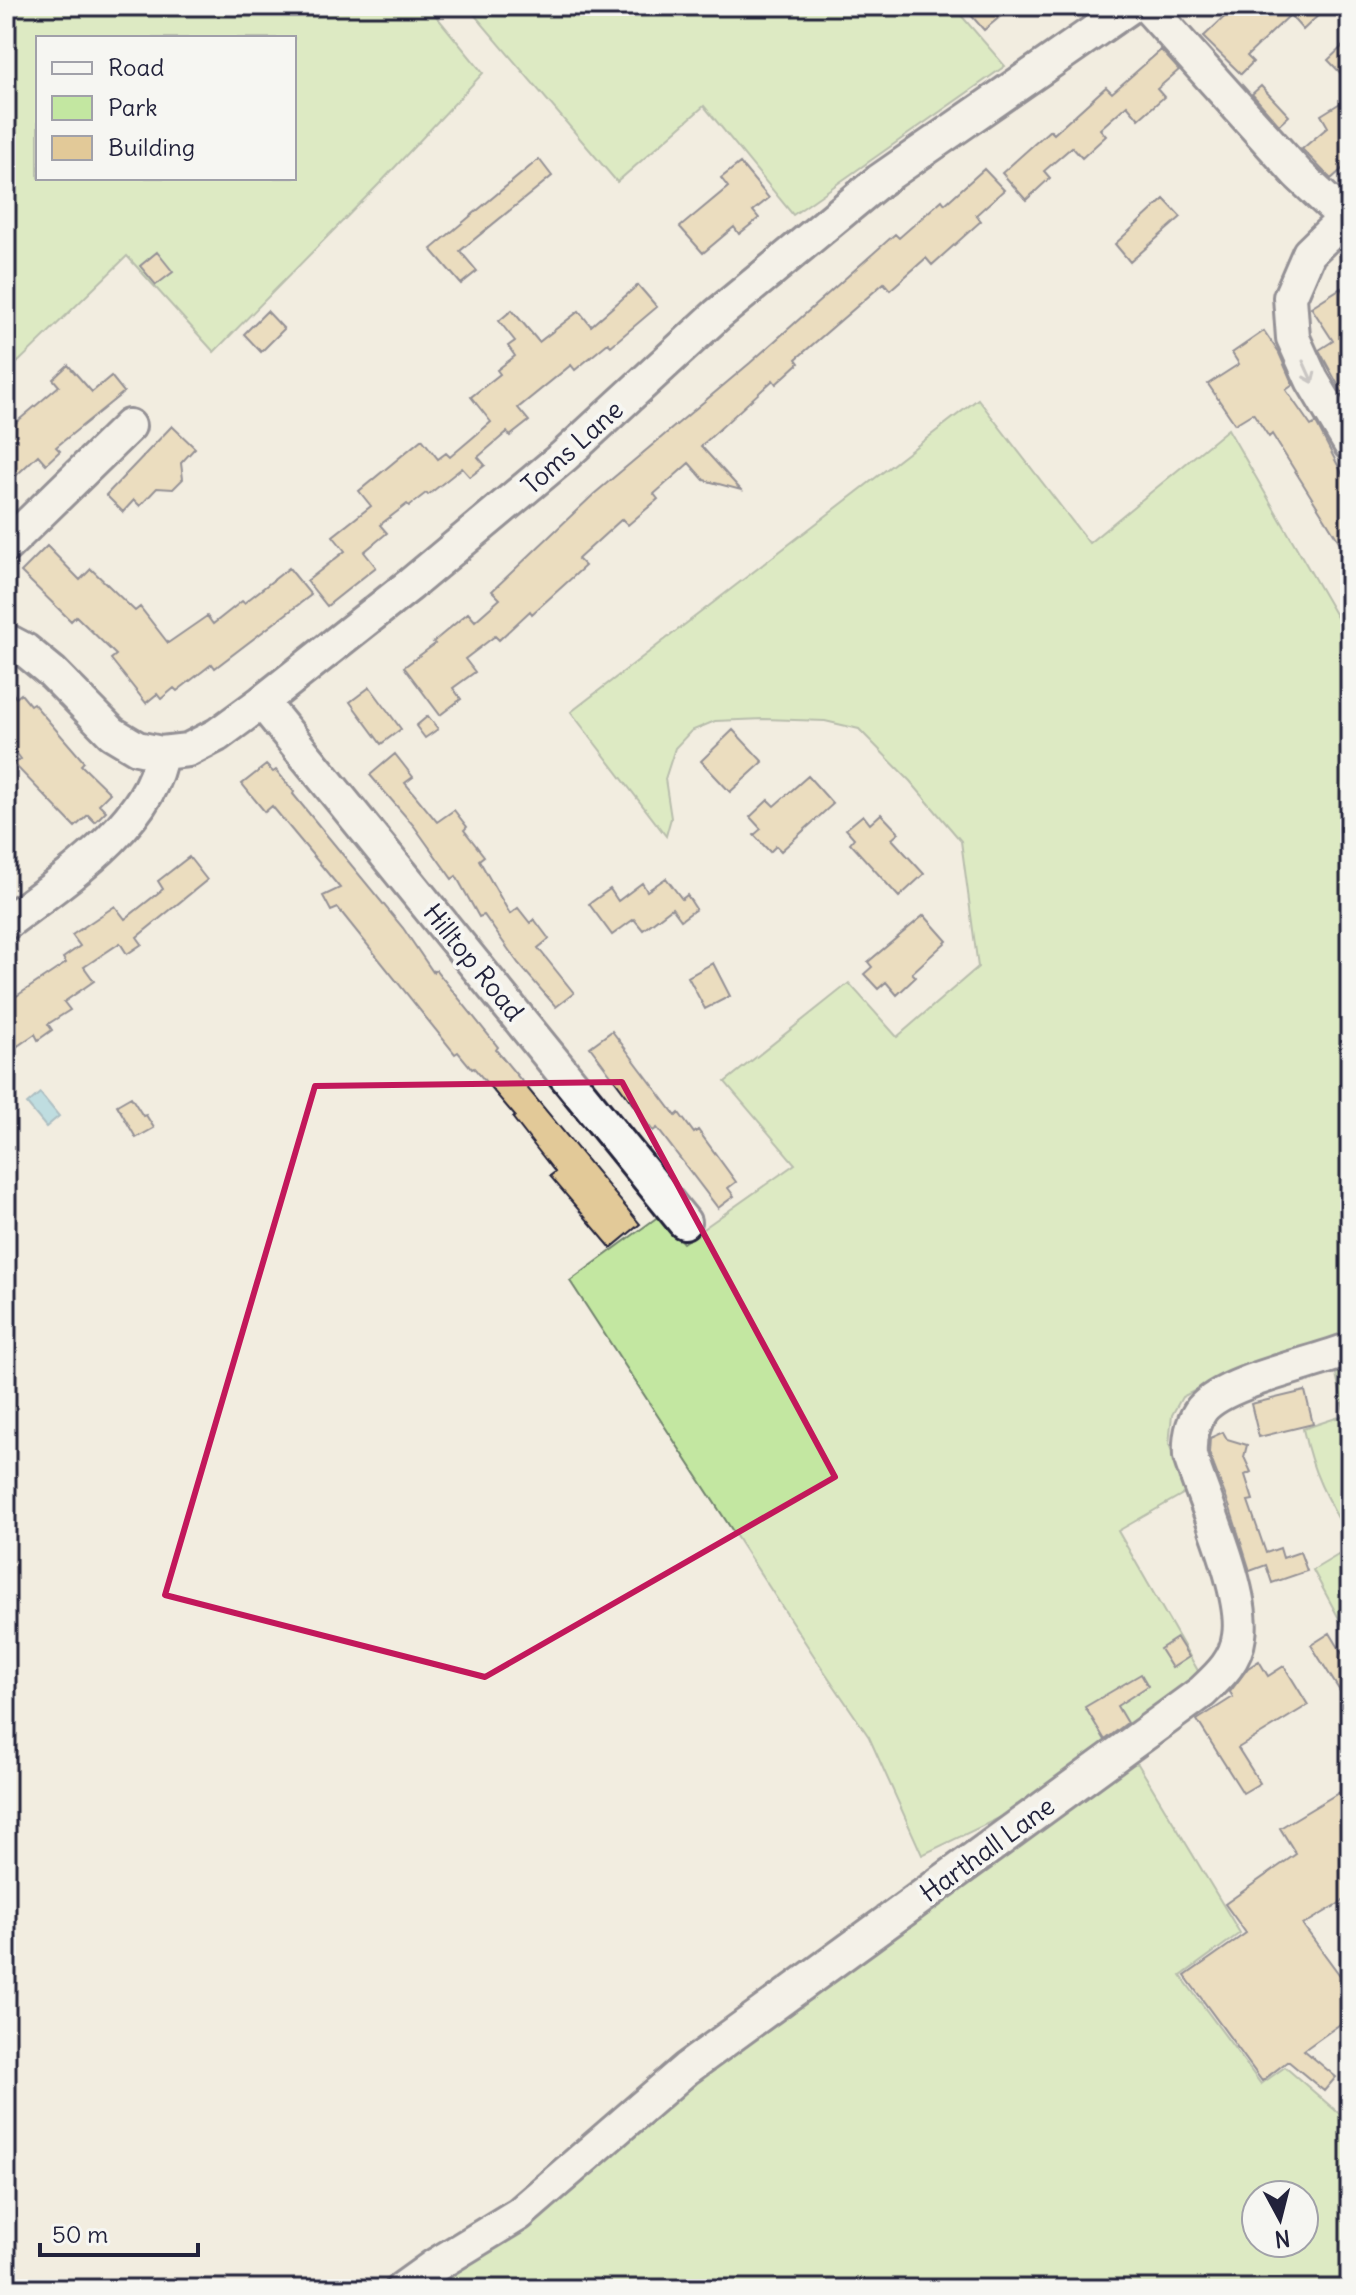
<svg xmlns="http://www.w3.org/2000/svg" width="1356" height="2295" font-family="Delius,sans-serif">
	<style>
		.green { fill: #c3e7a1; stroke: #72846e; stroke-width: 2; fill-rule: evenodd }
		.water { fill: #80cae0; stroke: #5a879e; stroke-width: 2 }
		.building { fill: #e2c998; stroke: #22223b; stroke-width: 2 }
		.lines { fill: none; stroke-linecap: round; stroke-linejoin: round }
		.minor-casing { stroke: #22223b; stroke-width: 38 }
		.minor { stroke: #f6f6f2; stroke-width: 32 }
		.oneway { stroke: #9797a0 }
		.marked { fill: none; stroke: #c2185b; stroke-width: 6; stroke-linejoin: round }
		.labels { text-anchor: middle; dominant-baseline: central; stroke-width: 8; stroke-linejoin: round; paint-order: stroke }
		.street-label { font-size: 26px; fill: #22223b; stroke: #f6f6f2 }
	</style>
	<rect width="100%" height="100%" fill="#f2ede0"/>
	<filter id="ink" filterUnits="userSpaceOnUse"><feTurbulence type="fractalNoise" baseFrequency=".0125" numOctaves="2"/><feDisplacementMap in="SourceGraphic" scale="16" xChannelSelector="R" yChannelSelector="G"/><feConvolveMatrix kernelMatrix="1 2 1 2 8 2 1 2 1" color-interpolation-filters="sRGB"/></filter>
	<g filter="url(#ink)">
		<!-- green -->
		<path class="green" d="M6,6H428L483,73L382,181L214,352L127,256L6,374ZM38,38H294V178H38Z
			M467,6H953L1005,66L793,215L704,106L617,182Z
			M978,399L1089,543L1228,429L1350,640V1334L1206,1385L1182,1397L1172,1415L1169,1444L1188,1491L1118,1531L1205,1683L1022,1807L922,1855L869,1737L818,1662L570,1281L659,1216L683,1243L795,1164L725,1082L849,983L897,1037L978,967L961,841L910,781L859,729L825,721L764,719L715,721L691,731L675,748L665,779L671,818L666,836L571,712Z
			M1350,1366V1538C1327,1501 1312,1472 1303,1429L1345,1415L1336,1374Z
			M1350,1548V1639L1313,1570Z
			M1126,1761L1138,1764L1240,1933L1181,1976L1261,2084L1285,2067L1350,2123V2289H409L741,2037ZM1256,2195H1304V2243H1256Z"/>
		<!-- water -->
		<path class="water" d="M40,1093L59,1116L46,1127L27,1104Z"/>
		<!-- building -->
		<path class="building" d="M963,6H1013L984,30Z
			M1236,6H1328L1303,30L1290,15L1247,56L1253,62L1241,74L1203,37Z
			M1350,39V83L1328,60Z
			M1161,50L1179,70L1157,89L1164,97L1139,119L1127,105L1100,129L1106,136L1082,158L1072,147L1044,171L1050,178L1026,200L1002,173L1050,130L1054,134L1106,87L1112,93Z
			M1261,86L1289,116L1279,125L1252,94Z
			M1350,97V162L1331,179L1302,149L1328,127L1321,115Z
			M539,159L552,176L460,251L477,271L461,284L431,249Z
			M740,163L769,198L753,211L759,218L739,234L734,227L703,253L680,227L728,187L721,178Z
			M984,169L1004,190L976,215L981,221L932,265L926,258L890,290L884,283L796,359L799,363L776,384L773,380L701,446L741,490L704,480L689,463L654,494L658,499L628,525L622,519L578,559L585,566L532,614L530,611L499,640L495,636L465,659L475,672L453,688L461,699L440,715L404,667L435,644L433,642L468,613L475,621L500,599L492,591L594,494L750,363L895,234L899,238L942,200L945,204Z
			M1164,199L1181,217L1130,262L1115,244Z
			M157,252L173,272L156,285L140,266Z
			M638,285L657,307L611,346L608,343L575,370L571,365L518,408L529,421L510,436L507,432L478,457L485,465L470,477L462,468L428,495L426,493L409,506L407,504L380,525L387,533L364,552L376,567L327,606L307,581L345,551L333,536L371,506L359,491L422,439L438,459L446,453L450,457L491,422L471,397L500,374L497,370L515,356L508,346L515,341L499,321L512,310L539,342L579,311L591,326Z
			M1341,288L1350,303V407L1319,350L1333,341L1311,307Z
			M267,311L284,329L261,352L244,334Z
			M1264,331L1279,353L1293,385L1286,390L1311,426L1316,423L1344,477L1350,473V559L1272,434L1269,437L1253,413L1235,424L1208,384L1239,364L1232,353Z
			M68,365L92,392L111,376L124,392L56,447L60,451L46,464L38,455L6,485V431L59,386L53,379Z
			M172,426L195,448L181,463L183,479L173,489L157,488L140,506L134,500L123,512L106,495Z
			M47,546L80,580L91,569L135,611L140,607L168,643L207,616L213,624L242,601L244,603L289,568L311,595L215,668L212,664L177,691L174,688L161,699L157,694L146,703L111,659L116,655L76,616L71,621L21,572Z
			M6,683L16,698L21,694L30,705L33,703L84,762L81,765L110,793L99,804L106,811L95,822L88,815L75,827L14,764L21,759L6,739Z
			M370,687L401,729L381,744L350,702Z
			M428,716L438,729L425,738L416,726Z
			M733,730L763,762L730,792L701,761Z
			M395,754L413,777L405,783L437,822L454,810L467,827L464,830L484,856L479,860L510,914L518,908L530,923L534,919L549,939L538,948L574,993L556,1007L518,963L484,915L479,917L456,876L452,879L414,826L370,775Z
			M266,765L273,772L276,770L294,792L293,794L403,928L433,972L436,970L498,1047L496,1050L640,1224L611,1248L550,1176L555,1172L513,1118L515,1116L474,1068L472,1069L458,1052L455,1054L338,908L331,911L323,896L340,888L272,806L265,812L242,784Z
			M808,776L833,804L781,851L776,846L770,852L754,835L761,829L750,817L768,800L774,806Z
			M881,814L899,833L892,839L924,874L899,897L850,843L854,838L846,829L863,815L870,824Z
			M189,857L207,880L137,937L142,944L127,954L120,943L84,967L94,981L64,1002L70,1010L48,1024L52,1030L38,1040L35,1034L6,1054V1003L66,963L63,958L80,946L72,935L115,906L125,919L163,889L158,881Z
			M666,878L682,899L687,895L696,909L681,920L672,908L643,930L634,919L612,935L589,904L610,889L618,901L642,883L647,891Z
			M924,915L947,941L912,973L916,977L897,995L886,982L878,989L864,974L872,967L868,962Z
			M713,963L730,996L705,1009L688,977Z
			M612,1031L676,1116L679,1113L694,1133L698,1130L736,1182L728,1188L734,1196L718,1208L657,1128L653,1131L590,1047Z
			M131,1097L143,1116L146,1115L154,1128L136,1138L117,1105Z
			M1305,1391L1313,1424L1259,1437L1251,1404Z
			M1223,1432L1227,1439L1247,1445L1244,1457L1251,1472L1245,1475L1253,1500L1248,1501L1266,1553L1280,1548L1283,1558L1300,1552L1307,1571L1272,1583L1266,1565L1250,1571L1230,1508L1209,1453L1210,1438Z
			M1330,1633L1350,1666V1707L1311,1645Z
			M1177,1638L1189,1657L1172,1668L1160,1649Z
			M1259,1661L1268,1676L1284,1666L1308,1705L1238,1748L1260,1783L1243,1793L1197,1720L1233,1697L1230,1692L1248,1668Z
			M1141,1674L1148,1686L1117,1706L1127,1723L1105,1740L1085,1707Z
			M1350,1786V1897L1303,1925L1350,1989V2017L1304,2050L1336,2077L1324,2091L1288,2061L1262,2081L1185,1976L1246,1933L1225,1904L1296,1854L1280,1828Z"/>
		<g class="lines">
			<defs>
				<path id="minor" d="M1147,6L1298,174L1345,218
					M1345,218L1309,253L1290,297L1293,338L1312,380L1350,444
					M6,546L129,426
					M6,640L25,650L53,673L112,733L137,748L161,753L188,750L217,735L262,702L411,584L564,456L717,315L879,181L1131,6
					M262,702L684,1222
					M6,923C59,883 152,823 161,753
					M402,2289L434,2266L519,2214L686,2069L1202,1692C1219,1676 1236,1661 1239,1636C1246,1593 1204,1501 1190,1456C1189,1439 1191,1423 1202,1409C1225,1381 1314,1364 1350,1349"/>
			</defs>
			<!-- minor casing -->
			<use href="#minor" class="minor-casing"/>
			<!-- minor -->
			<use href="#minor" class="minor"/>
		</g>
		<!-- one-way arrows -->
		<defs><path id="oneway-shaft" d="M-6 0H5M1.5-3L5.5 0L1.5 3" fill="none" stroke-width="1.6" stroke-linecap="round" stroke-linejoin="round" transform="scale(2)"/></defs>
		<use class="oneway" href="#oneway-shaft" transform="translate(1308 372) rotate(66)"/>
	</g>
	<!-- marked area -->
	<path d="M0 0H1356V2295H0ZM622,1082L835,1477L485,1677L165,1595L315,1086Z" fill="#f2ede0" fill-opacity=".55" fill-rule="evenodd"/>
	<path class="marked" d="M622,1082L835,1477L485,1677L165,1595L315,1086Z"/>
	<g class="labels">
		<!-- street labels -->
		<g class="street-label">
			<text transform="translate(572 447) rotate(-42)">Toms Lane</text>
			<text transform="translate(474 962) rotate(51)">Hilltop Road</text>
			<text transform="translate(987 1849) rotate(-36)">Harthall Lane</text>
		</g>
	</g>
	<!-- margin -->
	<rect width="1356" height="2295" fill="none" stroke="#f6f6f2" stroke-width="32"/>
	<rect x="16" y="16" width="1324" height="2263" fill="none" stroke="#22223b" stroke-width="3" filter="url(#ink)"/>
	<!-- legend -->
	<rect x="36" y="36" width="260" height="144" fill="#f6f6f2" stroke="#a1a1a9" stroke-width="2"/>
	<rect x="52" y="62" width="40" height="12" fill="#f6f6f2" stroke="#a1a1a9" stroke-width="2"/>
	<text x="108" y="76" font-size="24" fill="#22223b">Road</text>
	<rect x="52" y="96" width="40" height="24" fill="#c3e7a1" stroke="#a1a1a9" stroke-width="2"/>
	<text x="108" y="116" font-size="24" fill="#22223b">Park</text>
	<rect x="52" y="136" width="40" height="24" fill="#e2c998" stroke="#a1a1a9" stroke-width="2"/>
	<text x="108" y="156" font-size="24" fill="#22223b">Building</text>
	<!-- north arrow -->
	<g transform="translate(1280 2219) rotate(173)"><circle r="38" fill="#f6f6f2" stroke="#a1a1a9" stroke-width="2"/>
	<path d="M0-6L14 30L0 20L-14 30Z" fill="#22223b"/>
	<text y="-12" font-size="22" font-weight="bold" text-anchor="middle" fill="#22223b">N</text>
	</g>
	<!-- scale -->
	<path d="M40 2243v12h158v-12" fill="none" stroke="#22223b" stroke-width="4"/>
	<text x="52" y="2243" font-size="24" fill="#22223b" stroke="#f6f6f2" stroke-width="6" paint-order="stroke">50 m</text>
</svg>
